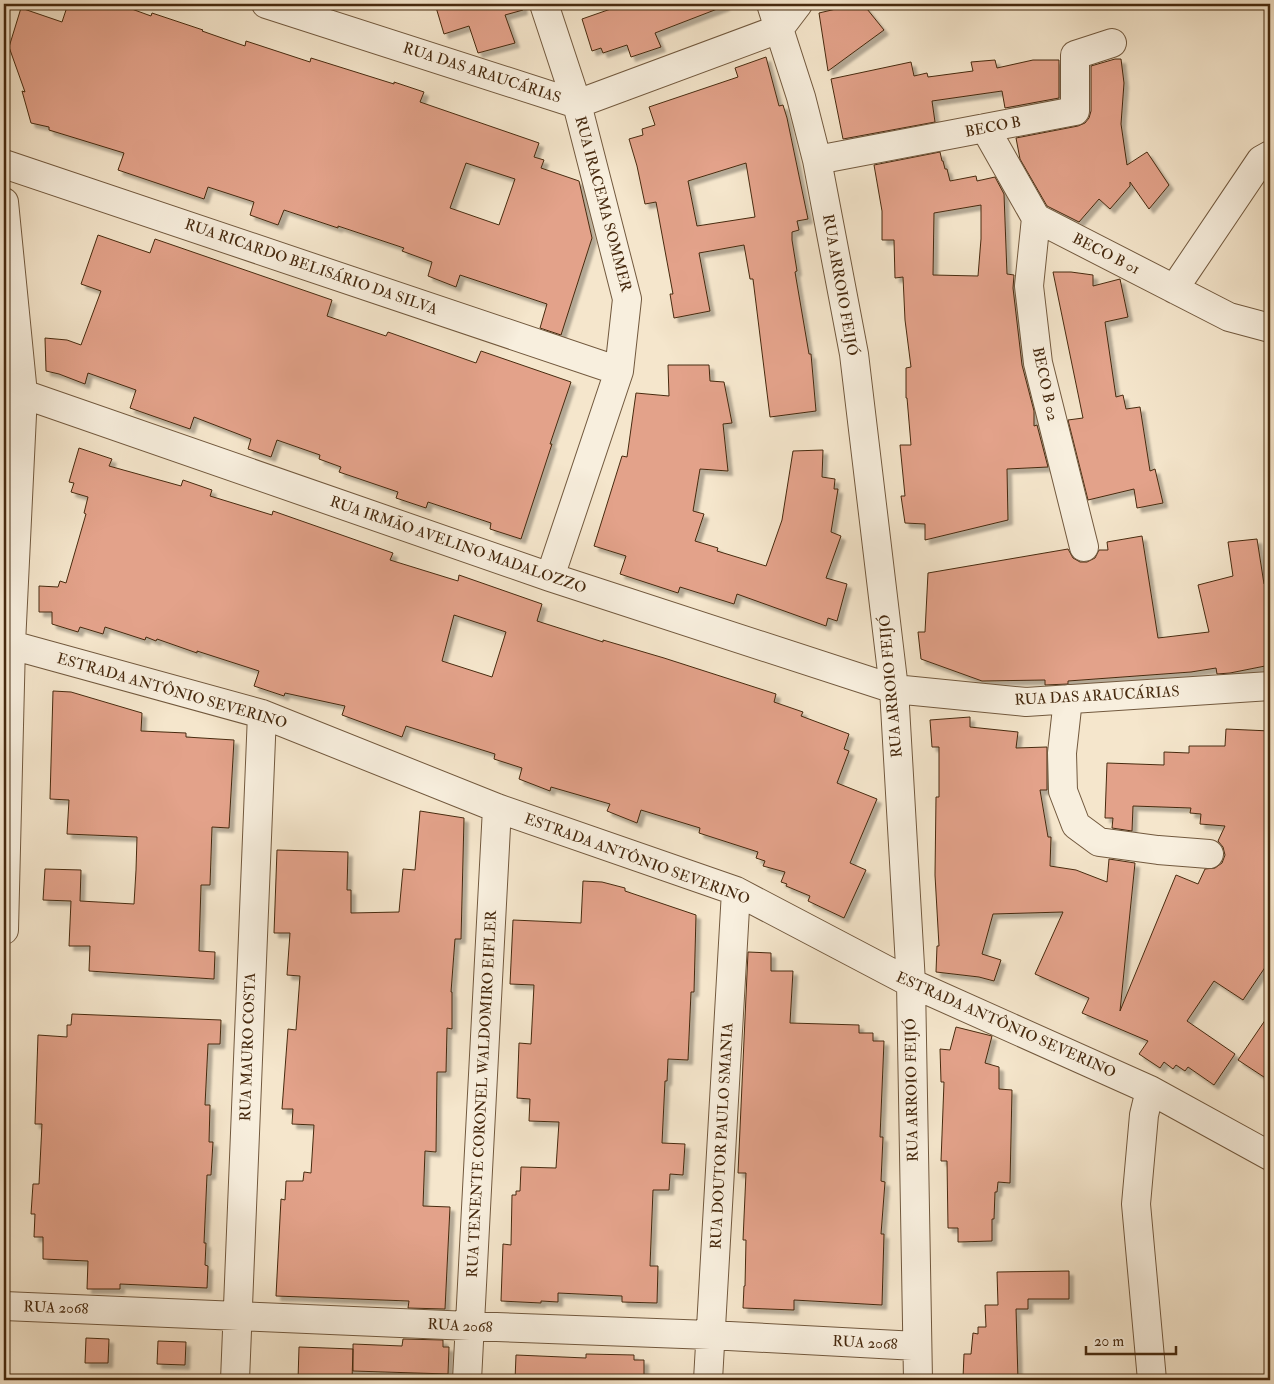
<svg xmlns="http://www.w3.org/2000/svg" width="1274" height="1384" font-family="'IM FELL Double Pica',serif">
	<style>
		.building { fill: #e3a28a; stroke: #472a0f; fill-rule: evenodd; filter: url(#shadow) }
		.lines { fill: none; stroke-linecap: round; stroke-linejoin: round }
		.minor-casing { stroke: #72593e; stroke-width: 30 }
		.minor { stroke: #f8efde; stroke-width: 28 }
		.labels { text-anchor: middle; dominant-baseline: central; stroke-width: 5; stroke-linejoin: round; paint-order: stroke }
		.street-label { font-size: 15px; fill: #472a0f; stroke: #f8efde }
	</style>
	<defs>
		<filter id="shadow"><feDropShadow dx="4.5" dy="4.5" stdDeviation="1" flood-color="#0004"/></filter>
	</defs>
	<rect width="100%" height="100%" fill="#f5e6cc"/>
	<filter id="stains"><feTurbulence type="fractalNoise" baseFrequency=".004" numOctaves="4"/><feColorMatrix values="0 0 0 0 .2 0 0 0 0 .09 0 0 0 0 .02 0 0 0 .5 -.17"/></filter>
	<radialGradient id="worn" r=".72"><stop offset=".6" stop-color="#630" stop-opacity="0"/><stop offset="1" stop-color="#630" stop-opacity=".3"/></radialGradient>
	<!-- building -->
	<path class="building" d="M68,4H118L151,16L152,13L203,30L202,31L245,46L246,41L310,62L311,58L394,84V82L424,92L420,102L539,143L534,157L544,160L541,168L579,181L592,238L561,335L540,328L547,304L460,275L456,287L428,276L432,262L402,251L404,248L338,226V228L284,210L278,225L250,215L254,202L208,187L204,199L118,170L124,153L49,130V127L31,123L22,91L25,92L9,47L21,8L62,22ZM466,163L515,179L499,225L450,208Z
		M435,4H522L523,10L505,15L515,43L478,53L469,26L444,34Z
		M625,4H725V6L655,33L661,47L631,57L627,45L603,53L601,48L592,51L582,19Z
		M857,4H863L884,30L828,71L819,13Z
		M766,57L779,106L783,105L787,118L808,219L797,221L799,230L792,232V240L797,271L795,272L809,354H811L816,411L770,417L753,279H750L744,245L699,253L710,311L674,318L670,294H673L656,202L645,204L637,166L629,139L643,135L642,129L655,125L649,107L738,77L735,68ZM746,163L755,217L697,226L688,181Z
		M1115,59H1121L1124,83L1121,124L1127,165L1147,152L1169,185L1149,209L1130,182V186L1110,209L1099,199L1079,222L1047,206L1020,159L1016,138L1078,126L1085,123L1089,118L1091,111V66Z
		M995,60L997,68L1033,60H1059V98L1005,108L1002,91L932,101L935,122L843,139L831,79L911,62L914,76L927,73L928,77L973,71L971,62Z
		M940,152L942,161H943L945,169H947L950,181L976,176L977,181L995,177L1004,194L1007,274L1014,275L1013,288L1022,365L1034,411V426L1037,425L1048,467L1007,469L1008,520L925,540V524L905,523L901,496H905L900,445H911L907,398H906V368L911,367L905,320L903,277L895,278L894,240H882V211L874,165ZM981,205V239L978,276L933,275L934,213Z
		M98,235L150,253L155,239L332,300L327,316L386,336L388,332L476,363L481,351L571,382L550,444H552L521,539L490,529L491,523L428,502L426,508L396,498L398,492L339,472L341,467L319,459L320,455L277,440L271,457L248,449L251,439L194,417L190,429L130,408L136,390L88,373L85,384L59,374L46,371L45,338L67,340L81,345L101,291L81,284Z
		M1053,272H1071L1093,275V286L1120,279L1128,317L1105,322L1116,397L1123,395L1126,409L1140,407L1150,471L1155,469L1163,503L1137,508L1134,489L1088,500L1068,420L1083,418Z
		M668,365H709L710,381L724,382L732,423L723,424L728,471L700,469L693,511L704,514L695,541L718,548L717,551L766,566L782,520L793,451L823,450L822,477L835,479L834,489H838L831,532L841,536L826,578L847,584L837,621L828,618L826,626L737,594L734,604L680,587L678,593L620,574L626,556L594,546L622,456L627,457L636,393L669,396Z
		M79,448L112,459L109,466L181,486L183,480L212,490L210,496L272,515L273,511L393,553L390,560L458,581L459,575L542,604L537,621L603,642V640L664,658L776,694L774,702L803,712L801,716L849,734L844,749L849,751L837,783L877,799L850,863L866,870L844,918L808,901L810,896L786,886L787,884L781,882L785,872L763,866L765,861L756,858L758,852L699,833L700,828L641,810L637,823L607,811L610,804L551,787L550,791L519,779L522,768L494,759L495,754L406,726L402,737L342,715L345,706L285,693L284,696L254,686L259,671L197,651V653L157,639L156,641L146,637L145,640L105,627L103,634L80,627L78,632L52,624V612H39V586L58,587L60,581L66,583L86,514L84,513L88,497L71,492L74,483L69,482ZM454,615L506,632L492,677L442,661Z
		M1142,536L1158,638L1209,632L1198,585L1233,576L1228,542L1257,539L1264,584H1268L1270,598V665L1230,673L1217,674L1216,668L1191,672L1068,681V684L1045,685V680L982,681L921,659L918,632H925L928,573L1068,549L1073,558L1080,562H1087L1095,558L1099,550H1108L1107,542Z
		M53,691L71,692L142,713L141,731L186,733V737L234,740L229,828L212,827L210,885H201L199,951L215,952L214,979L89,971L90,946H69L71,901L43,900L45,869L81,870L80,901L134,904L136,870L137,837L67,834L69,800L50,799Z
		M970,717V727L1018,732L1016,748L1047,747V790H1040L1048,837H1051L1050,866L1076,870L1107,882L1109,859L1135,863L1120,1011L1176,875L1198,884L1205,869L1215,868L1222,863L1225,855L1223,847L1218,841L1225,826L1200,824L1201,814L1190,813L1191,808L1133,806L1132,831L1112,828L1113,818H1105L1107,763L1164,765V752L1189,753V746H1225L1226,729L1270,731L1267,782H1270V960L1243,1000L1214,981L1187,1021L1235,1054L1214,1085L1188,1067L1185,1071L1176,1065L1173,1069L1164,1062L1160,1068L1139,1054L1148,1041L1082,1013L1089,998L1035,974L1063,912L993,914L982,954L1001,960L994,981L979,977L936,972L937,946H939L935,875L936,797H939V747H932L930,720Z
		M420,811L464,818L461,939H455L451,992H452V1029L447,1028L446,1072H437L436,1152L425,1151L423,1206L450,1207L445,1309L408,1308L409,1301L276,1296L281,1199L285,1200L286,1181H303L304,1172L311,1173L314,1125L292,1124L293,1109H282L288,1029L296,1030L300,976L287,975L290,933H274L277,850L348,852L347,890H351V913L399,912L403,869L415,870Z
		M583,881L602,882L625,888V891L696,915L694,992H691L688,1060L668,1059L667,1081H665L662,1143L685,1144L683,1175L670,1174L669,1190H653L650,1266H658L657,1303L622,1302V1296L558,1293V1302L541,1301V1303L501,1301L503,1244L511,1245L512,1195H516V1191H520L521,1167L556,1168L559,1122L529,1121L530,1099L517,1098L519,1043L531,1044L534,985L510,984L513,920L581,923Z
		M748,952L771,953V971H793L790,1023L859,1025V1033H873V1041H884L880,1137H883L881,1181L885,1182L881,1234H884L882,1305L794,1300V1310L743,1308L744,1286H745L746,1240H743L746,1173H738Z
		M1270,1013V1081L1238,1060Z
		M72,1014L221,1020L220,1044H208L205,1105H210L209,1142H213L211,1175H207L204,1243H206L205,1265L208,1266L207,1288L120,1284V1289H87L88,1261L43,1259V1237H34L35,1214H31L33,1184H39L42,1124H35L38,1035L67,1037V1025H71Z
		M956,1027L992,1036L985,1063L999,1067V1089L1012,1090L1010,1183L998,1182L997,1192H995L994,1219H992V1241L958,1242V1228H948L947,1161H941L944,1082H941L940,1049L950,1050Z
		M1069,1271V1299H1028V1309H1016L1018,1380L963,1378L964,1354H971L973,1333L978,1334V1327H986L985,1305H998L997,1272Z
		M86,1338L109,1339L108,1363H85Z
		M403,1339L443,1340V1347H449L448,1374L353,1371V1344L402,1346Z
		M158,1341L186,1342L185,1365L157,1364Z
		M299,1347L353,1349L352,1380H298Z
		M586,1354L634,1355V1360H644V1380H515L516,1355L586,1358Z"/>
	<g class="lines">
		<defs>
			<path id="minor" d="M266,4L577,104L779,29L798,4
				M544,4L577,104L627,299L619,371L550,577
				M771,4L801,97L817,160L854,354L894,689L911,983L918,1380
				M985,128L1036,218L1229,317L1270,328
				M817,160L1075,111V55L1112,43
				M4,164L619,371
				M4,202L23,394L11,644L4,930
				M1036,218L1029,286L1038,363L1084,547
				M1174,289L1261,160L1270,155
				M23,394L550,577L894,689L1026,702L1270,686
				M4,643L262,714L497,808L736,891L911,983L1150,1090L1270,1156
				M1068,699L1062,753L1063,791L1076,825L1099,842L1158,850L1209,854
				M1150,1090L1144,1115L1136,1204L1152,1380
				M4,1306L470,1326L710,1335L917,1346
				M235,1380L262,714
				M467,1380L497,808
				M708,1380L736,891"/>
		</defs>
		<!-- minor casing -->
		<use href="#minor" class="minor-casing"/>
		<!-- minor -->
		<use href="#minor" class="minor"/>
	</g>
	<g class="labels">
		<!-- street labels -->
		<g class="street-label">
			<text transform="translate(482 73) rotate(18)">RUA DAS ARAUCÁRIAS</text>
			<text transform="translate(993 127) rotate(-11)">BECO B</text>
			<text transform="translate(603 204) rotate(75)">RUA IRACEMA SOMMER</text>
			<text transform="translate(1106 254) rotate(27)">BECO B 01</text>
			<text transform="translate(311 267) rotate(19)">RUA RICARDO BELISÁRIO DA SILVA</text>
			<text transform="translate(840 285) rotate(80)">RUA ARROIO FEIJÓ</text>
			<text transform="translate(1045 384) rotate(78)">BECO B 02</text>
			<text transform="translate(458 545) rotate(19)">RUA IRMÃO AVELINO MADALOZZO</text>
			<text transform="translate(891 686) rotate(-95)">RUA ARROIO FEIJÓ</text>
			<text transform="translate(172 691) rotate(16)">ESTRADA ANTÔNIO SEVERINO</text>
			<text transform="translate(1097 696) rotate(-3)">RUA DAS ARAUCÁRIAS</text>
			<text transform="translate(637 859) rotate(20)">ESTRADA ANTÔNIO SEVERINO</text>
			<text transform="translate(1006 1025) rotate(24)">ESTRADA ANTÔNIO SEVERINO</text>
			<text transform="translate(248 1047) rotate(-88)">RUA MAURO COSTA</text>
			<text transform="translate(912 1090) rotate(-91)">RUA ARROIO FEIJÓ</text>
			<text transform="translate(482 1094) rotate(-87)">RUA TENENTE CORONEL WALDOMIRO EIFLER</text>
			<text transform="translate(722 1136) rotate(-87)">RUA DOUTOR PAULO SMANIA</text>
			<text transform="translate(56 1308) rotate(2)">RUA 2068</text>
			<text transform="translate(460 1326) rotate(3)">RUA 2068</text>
			<text transform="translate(865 1343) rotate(3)">RUA 2068</text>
		</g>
	</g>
	<!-- margin -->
	<rect width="1274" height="1384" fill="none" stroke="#f5e6cc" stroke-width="20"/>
	<rect x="5" y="5" width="1264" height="1374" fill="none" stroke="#472a0f" stroke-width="2.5"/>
	<rect x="10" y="10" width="1254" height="1364" fill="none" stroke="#472a0f"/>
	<!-- scale -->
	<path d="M1086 1346v8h90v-8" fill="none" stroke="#472a0f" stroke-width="2.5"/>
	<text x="1094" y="1346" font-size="15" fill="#472a0f" stroke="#f8efde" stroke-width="4" paint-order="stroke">20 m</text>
	<rect width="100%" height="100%" filter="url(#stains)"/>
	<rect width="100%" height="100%" fill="url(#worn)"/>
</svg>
